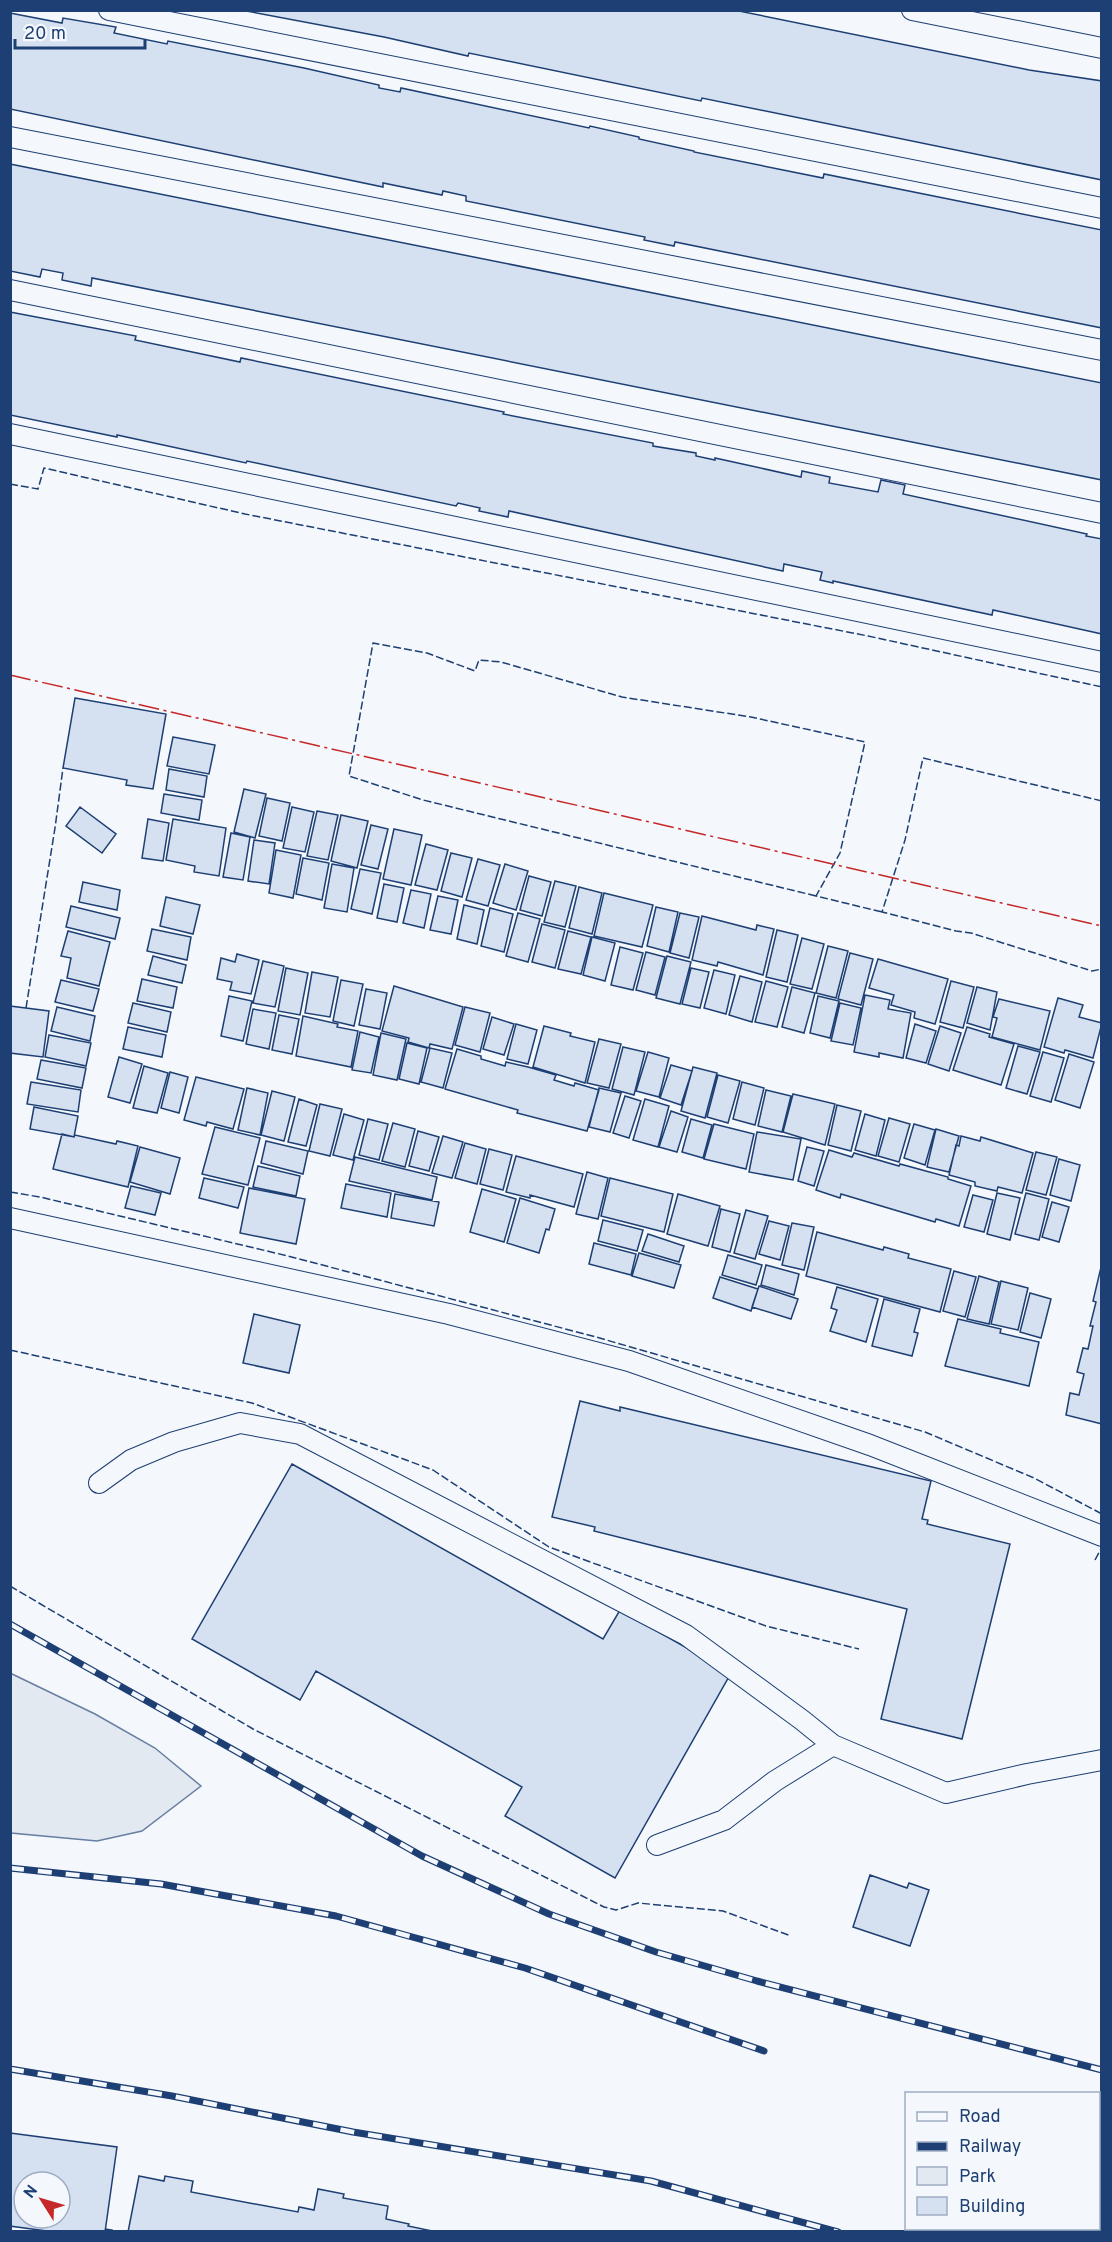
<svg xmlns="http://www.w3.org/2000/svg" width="1112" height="2242" font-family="Overpass,sans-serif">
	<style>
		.green { fill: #e3e9f0; stroke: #687fa3; stroke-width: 1.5 }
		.building { fill: #d5e0f0; stroke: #1d3f73; stroke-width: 1.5; fill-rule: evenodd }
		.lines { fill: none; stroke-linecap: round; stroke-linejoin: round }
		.lane-casing { stroke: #1d3f73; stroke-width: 22 }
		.secondary-casing { stroke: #1d3f73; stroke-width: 36 }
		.lane { stroke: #f4f7fb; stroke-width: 20 }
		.secondary { stroke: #f4f7fb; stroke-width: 33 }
		.rail-casing { stroke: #1d3f73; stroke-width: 7 }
		.rail { stroke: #f4f7fb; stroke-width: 4.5; stroke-dasharray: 14; stroke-linecap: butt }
		.fence { stroke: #1d3f73; stroke-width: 1.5; stroke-dasharray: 8 3; stroke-linecap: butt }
		.power { stroke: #c62828; stroke-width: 1.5; stroke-dasharray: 21 4.5 3 4.5; stroke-linecap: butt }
	</style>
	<rect width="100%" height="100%" fill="#f4f7fb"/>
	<!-- green -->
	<path class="green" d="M10,1673L95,1714L155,1748L201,1786L142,1831L97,1841L11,1833Z"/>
	<!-- building -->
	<path class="building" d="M241,10H734L1029,70L1102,81V180L702,98L701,101L469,53L468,56L384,37Z
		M10,13L62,23L63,18L116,27L114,33L167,44L168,41L304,68L379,85V88L400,92L401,88L589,128L590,126L639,137V139L694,151V152L823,178L824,174L1102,230V328L675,242L674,246L644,240L645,237L466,201V196L443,191L442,195L383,183V187L10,109Z
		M10,164L1102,383V480L92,278L91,286L62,280L63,273L42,269L40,277L10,271Z
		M10,312L136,336L135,340L240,362L241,358L504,412L503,414L653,443V446L696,453V456L715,460V458L801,477L802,471L830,477L829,483L878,492L881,480L905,485L903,494L1087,534L1086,536L1102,539V634L993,610L992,615L833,581V583L820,580L822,572L784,564L783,571L509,511L508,517L479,511L480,508L458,503L456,506L247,461L246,463L117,435V437L10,415Z
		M75,698L166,714L153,789L126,785L127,780L63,768Z
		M173,737L215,745L209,774L167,766Z
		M169,769L207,776L204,797L166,790Z
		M244,789L266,794L255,838L234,832Z
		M164,794L202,800L199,820L161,813Z
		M267,798L290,803L282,841L259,836Z
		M80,807L116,834L102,853L66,826Z
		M292,807L314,812L305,852L283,848Z
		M317,811L338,815L328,860L307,856Z
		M341,815L368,821L357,868L331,861Z
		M148,819L169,823L163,861L142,858Z
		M173,819L226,828L219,876L194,872L195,866L166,860Z
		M371,825L388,829L378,869L361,865Z
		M394,829L422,835L411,885L383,879Z
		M231,833L250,837L243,880L223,877Z
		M254,840L275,843L269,884L248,881Z
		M426,844L448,850L437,890L415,885Z
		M276,850L301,855L293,898L269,893Z
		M451,853L472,858L462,897L441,891Z
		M303,858L329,863L322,900L296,894Z
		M478,859L500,865L488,906L466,900Z
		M332,864L354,868L347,912L324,908Z
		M505,864L528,871L516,910L493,903Z
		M360,869L381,873L372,914L351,909Z
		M529,876L551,882L542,916L520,910Z
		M555,881L576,886L565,927L544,922Z
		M83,882L120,890L117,910L79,902Z
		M384,884L404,888L397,922L377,918Z
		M579,887L602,893L592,934L569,928Z
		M411,890L431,894L424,928L403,923Z
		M604,893L653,905L642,947L594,936Z
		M438,896L458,900L451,934L430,930Z
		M166,897L200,905L193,934L160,926Z
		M464,905L484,910L477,944L457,939Z
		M71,906L120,918L115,939L66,927Z
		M656,907L678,912L669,952L647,946Z
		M490,908L513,914L504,952L481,946Z
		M518,913L540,919L528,962L506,956Z
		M680,913L699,917L689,958L670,953Z
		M702,916L756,930L757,925L774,929L763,975L718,962L717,966L692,960Z
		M542,924L565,930L555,968L532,962Z
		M152,929L191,937L187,960L147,951Z
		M777,930L798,935L787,982L766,977Z
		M68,931L110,942L99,986L67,978L71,958L61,956Z
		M568,931L591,937L581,974L558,969Z
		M592,937L615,943L605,981L583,975Z
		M802,938L824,944L812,989L790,984Z
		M828,946L848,951L836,998L816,993Z
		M620,947L643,953L633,990L611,985Z
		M646,952L665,957L655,995L636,990Z
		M850,953L873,959L861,1005L838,999Z
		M237,954L259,960L251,994L230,990L232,982L217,979L221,958L235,962Z
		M153,956L186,965L182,983L148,975Z
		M667,956L691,962L680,1004L656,998Z
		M878,959L948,979L935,1024L914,1018L915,1012L891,1005L894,995L869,988Z
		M263,961L284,966L275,1007L253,1003Z
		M286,968L308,973L300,1015L278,1011Z
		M691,968L709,972L700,1008L682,1004Z
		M714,970L735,975L726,1014L704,1008Z
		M312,972L338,977L330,1017L305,1013Z
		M740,976L762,982L752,1022L729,1015Z
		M142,979L177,987L173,1008L137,1001Z
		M61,980L99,989L93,1011L55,1002Z
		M341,980L363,984L354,1026L333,1021Z
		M766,981L788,987L777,1027L755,1022Z
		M951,981L974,987L963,1028L940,1022Z
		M394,986L463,1007L452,1049L430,1044L429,1048L408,1042L409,1038L382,1031Z
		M792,987L815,993L804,1033L782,1027Z
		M977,987L997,992L990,1030L967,1023Z
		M366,989L387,993L380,1029L359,1025Z
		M865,995L890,1000L888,1009L911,1013L903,1058L879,1053V1057L854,1052Z
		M229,996L252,1001L243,1041L221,1036Z
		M818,996L839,1001L830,1038L810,1033Z
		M1058,998L1083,1005L1079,1017L1102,1023L1093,1058L1065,1050L1064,1053L1044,1047Z
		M999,999L1050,1011L1040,1050L992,1037L997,1018L993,1017Z
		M133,1003L171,1012L167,1032L128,1023Z
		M840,1003L861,1008L853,1045L831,1041Z
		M10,1006L49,1011L43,1057L10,1053Z
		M57,1007L95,1016L90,1041L51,1031Z
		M465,1007L490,1013L480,1052L455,1045Z
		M253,1009L276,1013L269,1049L246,1044Z
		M279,1015L299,1019L292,1054L272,1050Z
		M303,1016L338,1024L337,1027L358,1031L351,1067L296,1056Z
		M492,1017L514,1024L504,1055L483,1049Z
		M516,1024L537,1030L528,1064L507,1059Z
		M915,1024L936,1031L926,1063L906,1058Z
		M544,1026L571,1033L570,1036L595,1042L585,1083L533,1067Z
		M940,1026L961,1033L949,1071L928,1064Z
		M128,1027L166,1035L162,1057L123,1049Z
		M967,1027L990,1034L989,1037L1014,1044L1001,1085L953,1070Z
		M360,1032L379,1037L371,1073L352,1070Z
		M381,1033L406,1039L397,1080L373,1075Z
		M49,1035L91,1043L86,1066L45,1057Z
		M599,1039L621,1044L609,1088L587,1083Z
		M407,1043L427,1048L419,1084L399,1079Z
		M1018,1046L1040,1052L1027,1094L1006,1088Z
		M623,1047L645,1052L634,1095L612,1089Z
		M430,1048L452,1053L443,1088L421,1082Z
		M457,1049L481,1056V1059L505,1066L506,1062L528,1067L556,1075L554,1080L574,1086L575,1083L599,1090L587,1131L517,1113L518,1110L445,1089Z
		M648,1052L669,1058L659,1097L636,1091Z
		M1043,1052L1064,1058L1051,1102L1030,1096Z
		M1069,1054L1094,1062L1080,1108L1055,1100Z
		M119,1057L142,1064L130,1103L108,1097Z
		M41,1060L86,1068L82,1088L37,1079Z
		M671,1065L692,1071L681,1105L660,1098Z
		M144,1066L168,1073L157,1113L133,1108Z
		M693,1067L717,1073L705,1118L681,1111Z
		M170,1072L188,1077L179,1113L161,1108Z
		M718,1075L740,1081L728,1123L707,1117Z
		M196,1077L244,1089L233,1129L207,1122L206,1126L184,1120Z
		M31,1082L81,1090L78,1112L27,1104Z
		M742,1082L764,1088L755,1125L733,1119Z
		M247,1088L268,1093L260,1135L238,1130Z
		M599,1088L621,1093L610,1132L589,1127Z
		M766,1090L791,1096L782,1132L758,1126Z
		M272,1091L295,1097L284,1141L261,1135Z
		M793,1094L835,1104L825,1145L783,1132Z
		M625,1096L641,1101L629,1138L613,1133Z
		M299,1099L317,1105L306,1146L288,1142Z
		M645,1099L669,1106L658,1147L633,1140Z
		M320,1104L342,1109L330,1156L309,1151Z
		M837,1105L861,1111L851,1151L828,1145Z
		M34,1107L78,1116L74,1137L30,1129Z
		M671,1111L688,1117L677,1152L659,1147Z
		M344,1114L364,1120L353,1160L333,1155Z
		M865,1114L885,1120L876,1156L855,1150Z
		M889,1118L910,1124L899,1162L878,1156Z
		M368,1119L388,1124L379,1160L359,1155Z
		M691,1119L712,1125L703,1158L682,1152Z
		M393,1123L415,1129L405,1167L382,1161Z
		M714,1124L754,1134L746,1169L704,1159Z
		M914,1124L935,1130L925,1165L904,1158Z
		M215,1127L260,1138L248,1185L202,1174Z
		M936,1129L959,1136L949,1172L927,1167Z
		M418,1131L439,1137L429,1171L409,1166Z
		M757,1132L801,1139L793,1180L749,1172Z
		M62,1134L74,1137L75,1135L116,1144L117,1141L138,1146L128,1187L53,1169Z
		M443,1136L463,1142L452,1178L432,1173Z
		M961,1136L980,1141L981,1137L1033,1153L1022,1193L998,1187L997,1191L975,1186V1182L949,1175L956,1145L959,1146Z
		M266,1141L308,1151L303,1174L261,1163Z
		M465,1143L486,1149L477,1184L455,1178Z
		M140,1147L180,1158L170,1194L130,1182Z
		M807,1147L824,1151L814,1186L798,1181Z
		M489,1149L512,1155L503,1190L480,1184Z
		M829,1150L852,1157L854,1153L899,1166L900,1164L948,1177V1179L971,1186L959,1226L936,1219L935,1222L841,1194L840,1198L816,1190Z
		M1036,1152L1057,1157L1046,1195L1026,1190Z
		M516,1156L583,1174L574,1207L530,1195V1198L506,1192Z
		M355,1157L437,1177L432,1200L349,1181Z
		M1059,1159L1080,1165L1071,1201L1050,1195Z
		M258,1166L300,1176L296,1196L253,1187Z
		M587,1172L608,1178L598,1219L576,1214Z
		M204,1178L244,1187L238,1208L199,1198Z
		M610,1178L673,1194L664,1232L601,1216Z
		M346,1184L391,1193L387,1217L341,1208Z
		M131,1186L161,1193L155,1215L125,1208Z
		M249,1188L305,1199L296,1244L240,1233Z
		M482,1189L516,1199L504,1242L470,1232Z
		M997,1193L1020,1198L1010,1240L987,1234Z
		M1026,1193L1049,1199L1039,1240L1015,1234Z
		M395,1194L439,1202L434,1226L391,1218Z
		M678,1194L720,1206L708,1246L667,1234Z
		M973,1195L993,1200L984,1232L964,1227Z
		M520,1198L555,1209L549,1230L546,1229L539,1253L507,1243Z
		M1052,1202L1069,1207L1059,1242L1042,1237Z
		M721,1209L740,1214L730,1252L712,1247Z
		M746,1210L768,1216L755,1259L734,1253Z
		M603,1220L643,1230L637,1251L598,1241Z
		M769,1221L789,1226L780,1260L759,1254Z
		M792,1223L814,1227L804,1270L782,1265Z
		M817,1232L883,1250L884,1247L909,1254L908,1258L951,1269L940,1312L806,1276Z
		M648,1234L684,1246L679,1262L642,1251Z
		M594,1243L636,1254L631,1275L589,1264Z
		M639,1253L681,1265L674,1288L632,1276Z
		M728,1255L762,1265L756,1285L722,1275Z
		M1102,1263V1424L1066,1415L1070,1393L1079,1395L1084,1374L1077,1372L1083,1348L1088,1349L1093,1326H1090L1096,1302L1093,1301Z
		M766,1265L799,1274L794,1295L761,1285Z
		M954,1271L976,1277L965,1317L943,1311Z
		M979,1276L999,1282L989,1324L967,1319Z
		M720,1277L758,1289L751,1311L713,1298Z
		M1001,1281L1028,1288L1018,1330L991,1324Z
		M759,1286L798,1299L791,1319L752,1307Z
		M837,1287L878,1299L866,1342L830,1331L837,1310L831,1308Z
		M1030,1293L1051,1299L1041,1338L1020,1332Z
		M884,1299L920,1309L914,1332L918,1333L912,1356L872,1346Z
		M254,1314L300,1325L289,1373L243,1363Z
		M958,1319L1001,1329L1000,1333L1039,1342L1029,1386L945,1366Z
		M580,1401L620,1411V1407L931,1481L922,1519L928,1520L927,1524L1010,1544L962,1739L881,1719L907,1609L594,1531L595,1527L552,1517Z
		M292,1464L603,1639L620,1610L731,1673L615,1878L505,1816L522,1787L316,1671L300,1700L192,1639Z
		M870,1875L907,1888L909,1883L929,1890L910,1946L853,1927Z
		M10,2133L117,2147L105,2232H54L10,2226ZM24,2182H60V2218H24Z
		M139,2176L164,2181L165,2176L193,2181L191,2192L298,2212L299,2207L314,2210L318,2189L344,2194L343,2198L388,2206L386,2219L409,2224L408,2226L437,2232H128Z"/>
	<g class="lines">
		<defs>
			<path id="lane" d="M109,10L1102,208
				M912,10L1102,48
				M10,137L1102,350
				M10,290L1102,513
				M10,434L1102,662
				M10,1218L449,1314L629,1361L870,1445L1102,1536
				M99,1483L131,1460L174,1442L240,1423L300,1434L686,1635L802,1720L833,1745L946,1793L1027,1774L1102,1760
				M657,1845L724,1820L775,1781L833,1745"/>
			<path id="secondary" d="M1098,2121L1102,2110
				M1065,2232L1066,2228"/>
		</defs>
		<!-- lane casing -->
		<use href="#lane" class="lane-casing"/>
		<!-- secondary casing -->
		<use href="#secondary" class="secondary-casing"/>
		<!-- lane -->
		<use href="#lane" class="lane"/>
		<!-- secondary -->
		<use href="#secondary" class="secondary"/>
		<defs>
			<path id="rail" d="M10,1624L422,1856L549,1914L656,1952L757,1981L1102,2070
				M10,1868L161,1884L336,1916L525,1968L764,2051
				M10,2069L172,2096L353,2132L651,2181L838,2232"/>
		</defs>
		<!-- rail casing -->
		<use href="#rail" class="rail-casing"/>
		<!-- rail -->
		<use href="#rail" class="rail"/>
		<!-- fence -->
		<path class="fence" d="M10,484L38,489L44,468L245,514L868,636L1102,687
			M1102,801L923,758L905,840L882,912L956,931L971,933L1092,971L1102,969
			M816,896L423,800L349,776L373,643L427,653L475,671L479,660L501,662L622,697L751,717L865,742L840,853L816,896L882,912
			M26,1008L55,828L63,768
			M10,1192L40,1197L288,1256L596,1337L925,1432L1034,1478L1102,1514
			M10,1350L252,1403L433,1470L549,1547L766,1626L859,1649
			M1095,1560L1102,1547
			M10,1586L253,1729L604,1907L616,1910L638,1903L723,1911L791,1936
			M105,2229L125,2232"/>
		<!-- power -->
		<path class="power" d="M10,675L1102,926"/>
	</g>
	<!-- border -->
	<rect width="1112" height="2242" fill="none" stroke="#1d3f73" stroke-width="24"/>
	<!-- legend -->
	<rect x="905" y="2092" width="195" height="138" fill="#f4f7fb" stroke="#9eadc5" stroke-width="1.5"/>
	<rect x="917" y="2112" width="30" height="9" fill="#f4f7fb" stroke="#9eadc5" stroke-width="1.5"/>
	<text x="959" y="2122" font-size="18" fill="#1d3f73">Road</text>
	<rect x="917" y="2142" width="30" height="9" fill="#1d3f73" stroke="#9eadc5" stroke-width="1.5"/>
	<text x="959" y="2152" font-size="18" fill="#1d3f73">Railway</text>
	<rect x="917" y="2167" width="30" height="18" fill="#e3e9f0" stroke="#9eadc5" stroke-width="1.5"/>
	<text x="959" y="2182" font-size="18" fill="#1d3f73">Park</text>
	<rect x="917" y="2197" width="30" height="18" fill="#d5e0f0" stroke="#9eadc5" stroke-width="1.5"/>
	<text x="959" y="2212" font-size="18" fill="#1d3f73">Building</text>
	<!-- north arrow -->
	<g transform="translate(42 2200) rotate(307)"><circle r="28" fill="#f4f7fb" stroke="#9eadc5" stroke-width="1.5"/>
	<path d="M0-4.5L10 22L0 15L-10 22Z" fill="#c62828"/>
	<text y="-9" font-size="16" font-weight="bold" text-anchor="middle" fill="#1d3f73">N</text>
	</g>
	<!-- scale -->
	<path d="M15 39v9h130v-9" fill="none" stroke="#1d3f73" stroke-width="3"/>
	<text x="24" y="39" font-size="18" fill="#1d3f73" stroke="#f4f7fb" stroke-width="4.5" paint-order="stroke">20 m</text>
</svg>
